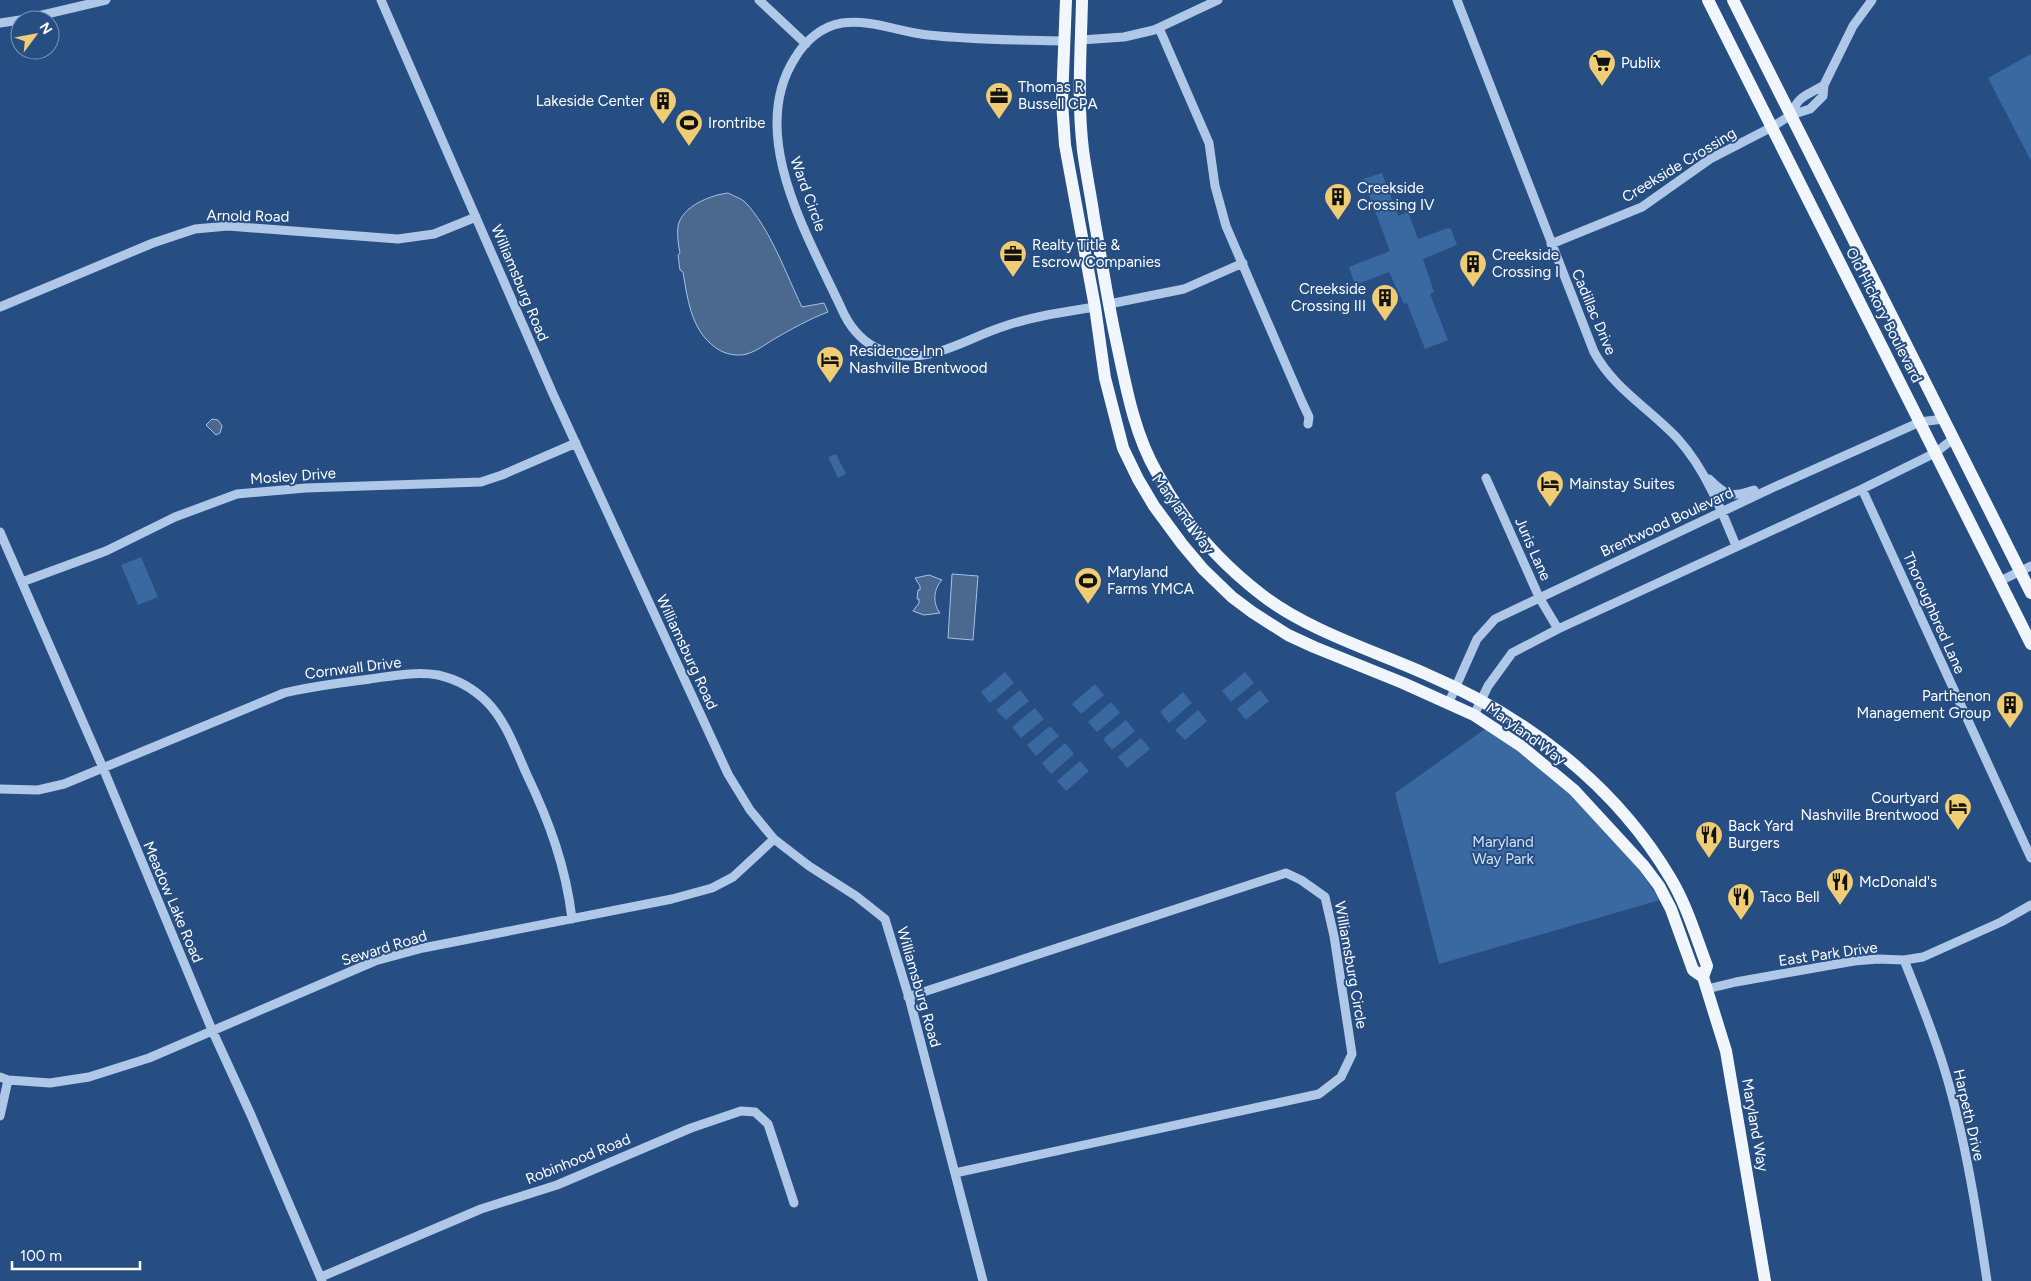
<svg xmlns="http://www.w3.org/2000/svg" width="2031" height="1281" font-family="Figtree,sans-serif">
	<style>
		.green { fill: #3a68a0 }
		.water { fill: #4b688e; stroke: #a3c3e8 }
		.lines { fill: none; stroke-linecap: round; stroke-linejoin: round }
		.minor { stroke: #afc8e7; stroke-width: 9 }
		.major { stroke: #f1f6fd; stroke-width: 12 }
		.labels { text-anchor: middle; dominant-baseline: central; stroke-width: 4; stroke-linejoin: round; paint-order: stroke }
		.poi-label { font-size: 15px; fill: #fff; stroke: #264e83; text-anchor: start }
		.street-label { font-size: 15px; fill: #fff; stroke: #264e83 }
		.park-label { font-size: 15px; fill: #d2e2f6; stroke: #264e83 }
	</style>
	<rect width="100%" height="100%" fill="#264e83"/>
	<!-- green -->
	<path class="green" d="M2031,54V161L1988,78Z
		M1382,173L1398,216L1408,212L1418,239L1448,228L1451,229L1457,245L1423,259L1434,292L1430,294L1448,340L1425,349L1407,303L1404,304L1389,272L1355,285L1349,267L1390,251L1363,179Z
		M836,454L846,474L838,478L828,457Z
		M141,557L158,597L138,605L121,565Z
		M1005,672L1014,683L990,703L981,692Z
		M1245,672L1254,683L1231,702L1222,691Z
		M1095,684L1104,695L1081,714L1072,704Z
		M1020,690L1029,701L1006,720L996,710Z
		M1260,690L1269,701L1246,720L1237,709Z
		M1183,692L1192,703L1169,723L1160,712Z
		M1111,702L1120,713L1097,732L1088,722Z
		M1035,708L1044,719L1021,738L1012,727Z
		M1198,710L1207,721L1185,740L1175,730Z
		M1126,720L1135,731L1112,750L1103,739Z
		M1050,726L1059,736L1036,756L1027,745Z
		M1485,729L1550,770L1610,828L1660,900L1439,964L1395,793Z
		M1141,738L1150,749L1127,768L1118,757Z
		M1065,743L1074,754L1051,774L1042,763Z
		M1080,761L1089,771L1066,791L1057,781Z"/>
	<!-- water -->
	<path class="water" d="M728,193C733,196 741,198 745,202C770,228 786,274 802,307L824,303L828,312C809,319 792,329 774,339C766,344 757,351 747,354C739,356 729,355 721,351C692,335 688,302 683,272L680,270L678,255L680,253C678,244 677,235 678,226C682,206 711,195 728,193Z
		M212,419L218,420L222,426L220,433L216,435L206,425Z
		M952,574L978,576L973,640L948,638Z
		M929,575L942,580C934,588 932,603 940,613L924,615L913,611L919,603V599H917L918,590H920V586L915,578Z"/>
	<g class="lines">
		<!-- minor -->
		<path class="minor" d="M381,0L553,394L728,774L750,810L774,839L809,866L856,896L885,919L910,1001L983,1281
			M759,0L806,44
			M1457,0L1594,352C1614,389 1650,409 1678,439C1705,469 1721,509 1736,546
			M21,20L106,0
			M0,23L20,20
			M1159,28L1209,143L1215,186L1226,226L1302,402L1309,417L1308,424
			M1081,40L1124,37L1154,30L1218,0
			M1064,41C1019,40 973,40 928,35C900,32 871,19 842,23C822,26 805,41 795,58C745,136 811,241 844,314C852,330 864,343 881,350C926,369 963,339 1005,326C1034,316 1065,312 1095,307
			M1824,85L1853,26L1872,0
			M1551,244L1642,207L1710,159L1772,127L1791,115L1810,109L1823,96L1824,85C1807,96 1799,94 1791,115
			M1109,304L1184,289L1243,263
			M0,307L153,243L195,229L228,226L398,239L434,234L476,217
			M1486,478L1539,597L1558,629
			M1709,479C1726,496 1731,498 1754,490
			M1862,489L2031,858
			M0,532L103,768L212,1030L251,1115L322,1281
			M2000,581L2031,566
			M22,582L106,551L175,517L237,494L306,488L481,482L502,475L576,443
			M1449,702L1477,639L1495,619L1772,488L1920,422L1943,419
			M1474,715L1488,686L1512,653L1558,629L1862,489L1935,453L1953,439
			M0,789L38,790L64,784L284,693C312,686 341,683 370,679C392,676 416,671 438,675C456,679 474,689 487,702C506,721 516,751 527,775C549,821 566,867 572,919
			M1904,960C1919,997 1934,1034 1945,1071C1965,1137 1977,1213 1987,1281
			M1707,989L1736,982L1854,961L1878,959L1904,960L1923,957L2001,922L2031,905
			M908,997L1286,873L1301,880L1325,897L1334,936L1352,1054L1341,1077L1319,1094L955,1173
			M0,1077L8,1080L50,1083L89,1077L149,1058L375,961L423,948L672,899L712,888L733,877L774,839
			M0,1116L8,1080
			M321,1277L481,1209L557,1185L691,1128L741,1111L755,1112L768,1124L794,1203"/>
		<!-- major -->
		<path class="major" d="M1066,0L1062,101L1065,145L1095,307L1105,378L1123,448L1138,479L1154,506L1182,544L1203,569L1232,597L1252,612L1288,635L1314,647L1403,683L1474,715L1521,746L1574,790L1644,866L1659,886L1671,909L1693,970L1703,977L1726,1051L1765,1281
			M1082,0C1081,50 1077,100 1083,150C1086,173 1091,196 1094,218C1101,257 1107,297 1115,335C1125,381 1133,432 1157,473C1183,521 1219,562 1262,595C1307,630 1374,651 1426,674C1526,717 1615,784 1671,879C1687,906 1696,937 1707,966L1703,977
			M1708,0L2031,644
			M1733,0L2031,593"/>
	</g>
	<!-- icons -->
	<defs>
		<symbol id="supermarket-pin" viewBox="-11 -11 22 30"><path d="M0 17L-7.5 6A9.5 9.5 0 1 1 7.5 6Z" fill="#f0cd74" stroke="#264e83"/><path d="M-6-5.5h2.5l.6 2H6L4.5 2H-2.5L-4.4-4H-6ZM-1.5 3.2a1.3 1.3 0 1 0 .1 0ZM3 3.2a1.3 1.3 0 1 0 .1 0Z" fill="#111"/></symbol>
		<symbol id="office-pin" viewBox="-11 -11 22 30"><path d="M0 17L-7.5 6A9.5 9.5 0 1 1 7.5 6Z" fill="#f0cd74" stroke="#264e83"/><path d="M-6-3h4V-5.5h4V-3h4V5H-6ZM-1-4.5V-3h2v-1.5ZM-6 0V1H6V0Z" fill="#111"/></symbol>
		<symbol id="building-pin" viewBox="-11 -11 22 30"><path d="M0 17L-7.5 6A9.5 9.5 0 1 1 7.5 6Z" fill="#f0cd74" stroke="#264e83"/><path d="M-4-6H4V6H1V3H-1V6H-4ZM-2.5-4.3h1.7v1.8h-1.7ZM.8-4.3h1.7v1.8H.8ZM-2.5-1h1.7V.8h-1.7ZM.8-1h1.7V.8H.8Z" fill="#111"/></symbol>
		<symbol id="stadium-pin" viewBox="-11 -11 22 30"><path d="M0 17L-7.5 6A9.5 9.5 0 1 1 7.5 6Z" fill="#f0cd74" stroke="#264e83"/><path d="M0-5a6.5 5 0 1 0 0 10a6.5 5 0 1 0 0-10ZM-3.5-1.8h7v3.6h-7Z" fill="#111"/></symbol>
		<symbol id="hotel-pin" viewBox="-11 -11 22 30"><path d="M0 17L-7.5 6A9.5 9.5 0 1 1 7.5 6Z" fill="#f0cd74" stroke="#264e83"/><path d="M-6-4.5h1.5V1H6V5H4.5V3h-9V5H-6ZM-4 0a1.8 1.8 0 1 1 3.6 0ZM.5 0V-2.5h3Q6-2.5 6 0Z" fill="#111"/></symbol>
		<symbol id="restaurant-pin" viewBox="-11 -11 22 30"><path d="M0 17L-7.5 6A9.5 9.5 0 1 1 7.5 6Z" fill="#f0cd74" stroke="#264e83"/><path d="M-5-6h1v4h1v-4h1v4h1v-4h1v5L-1.5 .5V6h-2V.5L-5-1ZM5-6V6H3V1.5H1.5Q1.5-4 5-6Z" fill="#111"/></symbol>
	</defs>
	<g fill-rule="evenodd">
		<use href="#supermarket-pin" x="1586" y="47" width="32" height="43"/>
		<use href="#office-pin" x="983" y="80" width="32" height="43"/>
		<use href="#building-pin" x="647" y="85" width="32" height="43"/>
		<use href="#stadium-pin" x="673" y="107" width="32" height="43"/>
		<use href="#building-pin" x="1322" y="181" width="32" height="43"/>
		<use href="#office-pin" x="997" y="238" width="32" height="43"/>
		<use href="#building-pin" x="1457" y="248" width="32" height="43"/>
		<use href="#building-pin" x="1369" y="282" width="32" height="43"/>
		<use href="#hotel-pin" x="814" y="344" width="32" height="43"/>
		<use href="#hotel-pin" x="1534" y="468" width="32" height="43"/>
		<use href="#stadium-pin" x="1072" y="565" width="32" height="43"/>
		<use href="#building-pin" x="1994" y="689" width="32" height="43"/>
		<use href="#hotel-pin" x="1942" y="791" width="32" height="43"/>
		<use href="#restaurant-pin" x="1693" y="819" width="32" height="43"/>
		<use href="#restaurant-pin" x="1824" y="866" width="32" height="43"/>
		<use href="#restaurant-pin" x="1725" y="881" width="32" height="43"/>
	</g>
	<g class="labels">
		<!-- poi labels -->
		<g class="poi-label">
			<text x="1621" y="63">Publix</text>
			<text x="1018" y="87">Thomas R<tspan x="1018" dy="17">Bussell CPA</tspan></text>
			<text x="644" y="101" text-anchor="end">Lakeside Center</text>
			<text x="708" y="123">Irontribe</text>
			<text x="1357" y="188">Creekside<tspan x="1357" dy="17">Crossing IV</tspan></text>
			<text x="1032" y="245">Realty Title &amp;<tspan x="1032" dy="17">Escrow Companies</tspan></text>
			<text x="1492" y="255">Creekside<tspan x="1492" dy="17">Crossing I</tspan></text>
			<text x="1366" y="289" text-anchor="end">Creekside<tspan x="1366" dy="17">Crossing III</tspan></text>
			<text x="849" y="351">Residence Inn<tspan x="849" dy="17">Nashville Brentwood</tspan></text>
			<text x="1569" y="484">Mainstay Suites</text>
			<text x="1107" y="572">Maryland<tspan x="1107" dy="17">Farms YMCA</tspan></text>
			<text x="1991" y="696" text-anchor="end">Parthenon<tspan x="1991" dy="17">Management Group</tspan></text>
			<text x="1939" y="798" text-anchor="end">Courtyard<tspan x="1939" dy="17">Nashville Brentwood</tspan></text>
			<text x="1728" y="826">Back Yard<tspan x="1728" dy="17">Burgers</tspan></text>
			<text x="1859" y="882">McDonald's</text>
			<text x="1760" y="897">Taco Bell</text>
		</g>
		<!-- street labels -->
		<g class="street-label">
			<text transform="translate(1679 165) rotate(-31)">Creekside Crossing</text>
			<text transform="translate(808 194) rotate(70)">Ward Circle</text>
			<text transform="translate(248 216) rotate(1)">Arnold Road</text>
			<text transform="translate(520 283) rotate(67)">Williamsburg Road</text>
			<text transform="translate(1594 312) rotate(67)">Cadillac Drive</text>
			<text transform="translate(1884 315) rotate(63)">Old Hickory Boulevard</text>
			<text transform="translate(293 476) rotate(-4)">Mosley Drive</text>
			<text transform="translate(1183 514) rotate(54)">Maryland Way</text>
			<text transform="translate(1667 522) rotate(-25)">Brentwood Boulevard</text>
			<text transform="translate(1533 549) rotate(66)">Juris Lane</text>
			<text transform="translate(1934 613) rotate(66)">Thoroughbred Lane</text>
			<text transform="translate(687 652) rotate(65)">Williamsburg Road</text>
			<text transform="translate(353 668) rotate(-7)">Cornwall Drive</text>
			<text transform="translate(1526 734) rotate(36)">Maryland Way</text>
			<text transform="translate(173 902) rotate(67)">Meadow Lake Road</text>
			<text transform="translate(384 948) rotate(-17)">Seward Road</text>
			<text transform="translate(1828 954) rotate(-8)">East Park Drive</text>
			<text transform="translate(1351 965) rotate(80)">Williamsburg Circle</text>
			<text transform="translate(919 987) rotate(74)">Williamsburg Road</text>
			<text transform="translate(1969 1115) rotate(77)">Harpeth Drive</text>
			<text transform="translate(1755 1125) rotate(80)">Maryland Way</text>
			<text transform="translate(578 1159) rotate(-22)">Robinhood Road</text>
		</g>
		<!-- park labels -->
		<g class="park-label">
			<text x="1503" y="842">Maryland<tspan x="1503" dy="17">Way Park</tspan></text>
		</g>
	</g>
	<!-- north arrow -->
	<g transform="translate(35 35) rotate(58)"><circle r="24" fill="#264e83" stroke="#7d95b5"/>
	<path d="M0-4L9 19L0 12L-9 19Z" fill="#f0cd74"/>
	<text y="-8" font-size="14" font-weight="bold" text-anchor="middle" fill="#ffffff">N</text>
	</g>
	<!-- scale -->
	<path d="M12 1261v8h128v-8" fill="none" stroke="#ffffff" stroke-width="2.5"/>
	<text x="20" y="1261" font-size="15" fill="#ffffff" stroke="#264e83" stroke-width="4" paint-order="stroke">100 m</text>
</svg>
